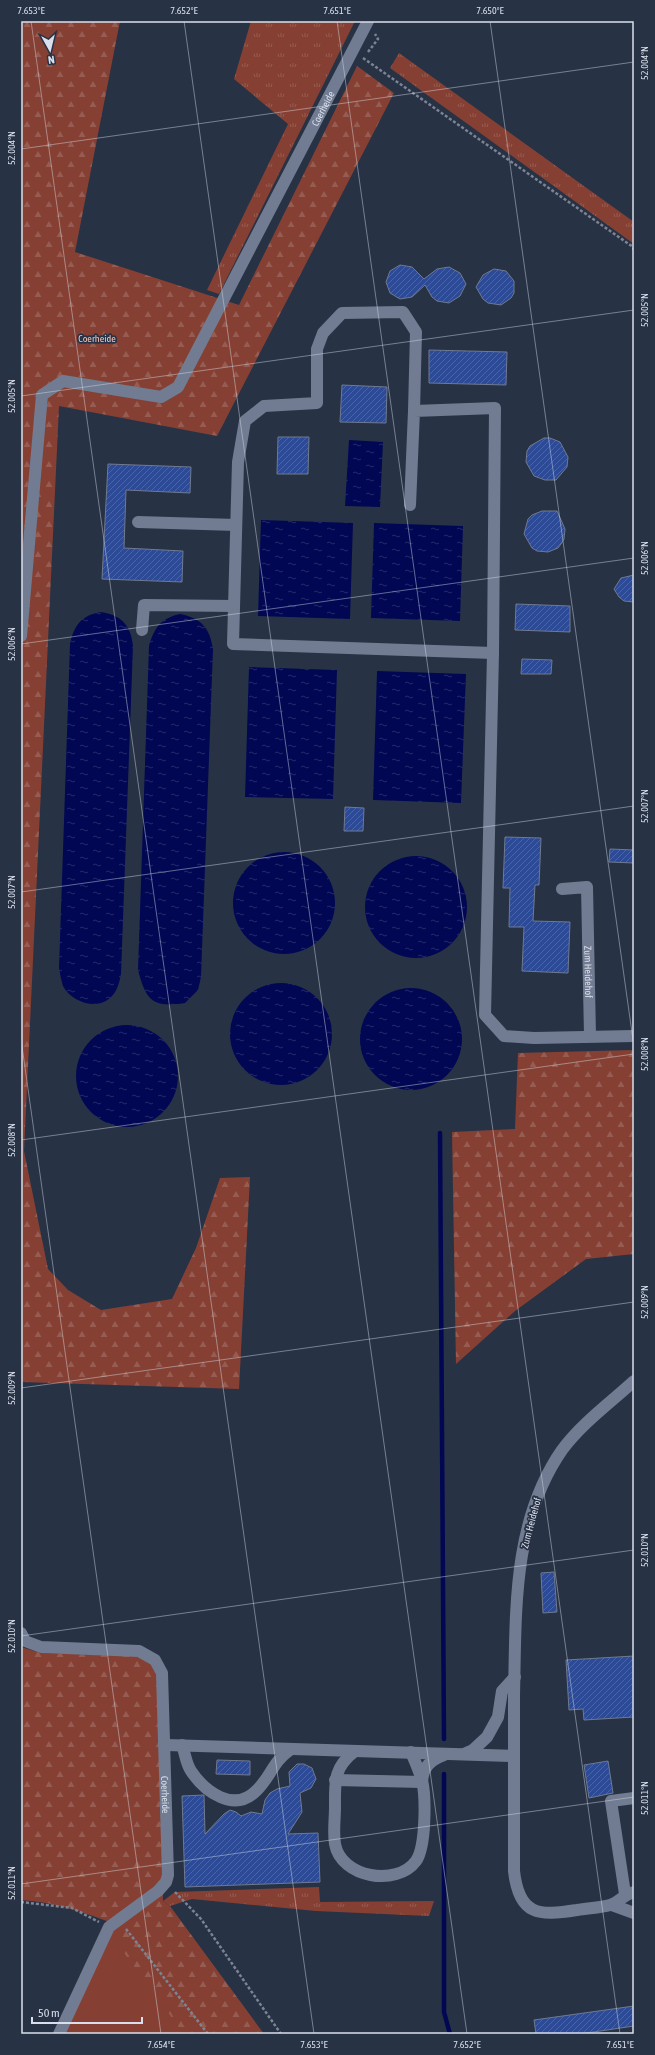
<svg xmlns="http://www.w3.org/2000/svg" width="655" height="2055" font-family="'Asap Condensed',sans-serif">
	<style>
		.grass { fill: url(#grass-tufts) }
		.forest { fill: url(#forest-firs) }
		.green { fill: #864033 }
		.water { fill: url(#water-ripples) }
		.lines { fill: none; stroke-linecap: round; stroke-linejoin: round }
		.stream { stroke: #010752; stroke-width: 4.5 }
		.building { fill: url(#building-hatch); stroke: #6f7a90 }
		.path { stroke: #7c8494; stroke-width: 2.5; stroke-dasharray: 3 2; stroke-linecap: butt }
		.minor { stroke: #717c92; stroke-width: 12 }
		.ticks { fill: none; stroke: #d9dfeb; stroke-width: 1; stroke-opacity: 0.45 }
		.labels { text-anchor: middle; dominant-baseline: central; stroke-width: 3.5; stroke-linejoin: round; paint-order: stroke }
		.street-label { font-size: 10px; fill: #d9dfeb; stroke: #283245 }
		.park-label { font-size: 10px; fill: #f8c3b8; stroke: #283245 }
		.neatline { fill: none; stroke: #d9dfeb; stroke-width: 1.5 }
		.ticks-label { font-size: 10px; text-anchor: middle; fill: #d9dfeb }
	</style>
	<defs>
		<pattern id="grass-tufts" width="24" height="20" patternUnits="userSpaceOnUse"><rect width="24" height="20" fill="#864033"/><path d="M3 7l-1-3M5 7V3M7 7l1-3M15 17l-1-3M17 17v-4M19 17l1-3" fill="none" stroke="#965b51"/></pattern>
		<pattern id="forest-firs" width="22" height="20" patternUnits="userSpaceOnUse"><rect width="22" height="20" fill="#864033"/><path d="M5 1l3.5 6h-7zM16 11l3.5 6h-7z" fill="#965b51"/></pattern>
		<pattern id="water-ripples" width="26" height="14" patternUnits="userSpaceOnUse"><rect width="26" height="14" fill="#010752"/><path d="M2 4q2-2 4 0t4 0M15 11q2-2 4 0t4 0" fill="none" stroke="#252b6b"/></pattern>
		<pattern id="building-hatch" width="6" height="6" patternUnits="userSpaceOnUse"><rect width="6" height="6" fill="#2c4a95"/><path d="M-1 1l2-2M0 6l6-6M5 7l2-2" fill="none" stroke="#4a64a4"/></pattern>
	</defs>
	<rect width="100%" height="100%" fill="#283245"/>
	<!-- grass -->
	<path class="grass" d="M251,21H355L219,294L207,290L288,124L234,79Z
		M399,53L634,222V244L390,68Z
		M319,1887L320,1902L434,1901L429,1916L316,1911L192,1899L170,1906L163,1901L175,1892Z"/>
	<!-- forest -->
	<path class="forest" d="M21,21H120L75,252L239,305L357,66L394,93L217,436L59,406L24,1151L48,1269L68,1290L101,1310L172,1299L196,1248L220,1178L250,1177L239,1389L21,1382Z
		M634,1050V1254L586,1259L515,1311L456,1364L452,1132L515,1129L518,1053Z
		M21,1647L41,1653L139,1656L157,1668L161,1716L163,1901L170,1906L264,2034H63L106,1937L117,1925C86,1913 55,1902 21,1900Z"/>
	<!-- green -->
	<path class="green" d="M106,1937L116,1942L184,2034H63Z"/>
	<!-- water -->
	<path class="water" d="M349,440L383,442L380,507L345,506Z
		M261,520L353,523L350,619L258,616Z
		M374,523L463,526L460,621L371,618Z
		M101,612C121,615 131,625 133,646L121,974C119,985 116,995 106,1001C92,1009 70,1000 63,986C61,980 60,973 59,968L70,644C74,625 82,615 101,612Z
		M180,614C201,618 210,628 213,649L201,977L198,990L185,1003C153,1008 146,1001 138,970L149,646C154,628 161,618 180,614Z
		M249,667L337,670L333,799L245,797Z
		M377,671L466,674L461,803L373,800Z
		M233 903a51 51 0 1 1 102 0a51 51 0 1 1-102 0Z
		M365 907a51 51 0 1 1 102 0a51 51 0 1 1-102 0Z
		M230 1034a51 51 0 1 1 102 0a51 51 0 1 1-102 0Z
		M360 1039a51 51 0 1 1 102 0a51 51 0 1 1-102 0Z
		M76 1076a51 51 0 1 1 102 0a51 51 0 1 1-102 0Z"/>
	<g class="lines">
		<!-- stream -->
		<path class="stream" d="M440,1133L444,1739
			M444,1774V2012L450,2034"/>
	</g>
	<!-- building -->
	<path class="building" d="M400,265L412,267L424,279L437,269L449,267L460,273L466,284L460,296L449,303L437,301L432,297L425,285L412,297L400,299L390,293L386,282L390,271Z
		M494,269L506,271L514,281V293L511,298L501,305L488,303L483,299L476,287L483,275Z
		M429,350L507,352L506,385L429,383Z
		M342,385L387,387L386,423L340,422Z
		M278,437H309L308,474H277Z
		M544,438H550L560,442L568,457L567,467L556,480H545L534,476L526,462L527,451L530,446Z
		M108,464L191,467L190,493L126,490L124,548L183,551L182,582L102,579Z
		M542,511H557L565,529L564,539L561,544L558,548L548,552L537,551L532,548L524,534L528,519L532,515Z
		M634,575V602L624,601L619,597L614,589L621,578Z
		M516,604L570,606V632L515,630Z
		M522,659L552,660L551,674H521Z
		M345,807L364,808L363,831H344Z
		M505,837L541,838L539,885H535L533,921L570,922L568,973L522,971L524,927H509L510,888H503Z
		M610,849L634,850V863L609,862Z
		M554,1572L557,1612L543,1613L541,1573Z
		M634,1656V1717L584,1720L583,1709L569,1710L566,1660Z
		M217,1760L250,1761V1775L216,1774Z
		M608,1761L613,1793L589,1798L584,1765Z
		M297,1764H304L312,1768L316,1779L311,1788L300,1793L302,1812L288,1834L318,1833L320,1882L185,1887L182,1796L204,1795L205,1834L224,1814L230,1810L236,1812L241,1816L251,1812L262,1814L265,1800L270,1793L277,1789L290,1786L289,1772Z
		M634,2006V2026L580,2034H536L534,2020Z"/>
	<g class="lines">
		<!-- path -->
		<path class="path" d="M368,52L378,39L375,34
			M363,58L633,247L634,252
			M175,1892L201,1919L281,2034
			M21,1902L72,1908L99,1922
			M126,1929L208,2034"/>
		<!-- minor -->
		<g class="minor">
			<path d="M414,411L416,332L403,312L342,313L323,333L317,349V403L264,406L245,421L238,462L233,644L493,653"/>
			<path d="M410,505L414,411L495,408L493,653L485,1015L504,1036L534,1038L634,1036"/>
			<path d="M138,522L236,525"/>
			<path d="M142,630L144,605L234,606"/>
			<path id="s1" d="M21,636L42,395L63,381L161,397L178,387L368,21"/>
			<path id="s2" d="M562,889L587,887L590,1036"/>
			<path d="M634,1381C610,1403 581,1424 562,1450C512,1522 516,1612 514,1696C514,1754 514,1813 514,1871C519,1916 539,1916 577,1910C588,1908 600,1908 610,1905C618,1903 623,1895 634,1892"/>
			<path id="s3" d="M21,1633L25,1641L41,1647L139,1651L155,1660L162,1673L168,1875L166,1882L158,1891L109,1927L59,2034"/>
			<path d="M166,1745L514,1756"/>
			<path d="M182,1745C185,1753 186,1764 191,1771C205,1792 234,1813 256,1791C271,1777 272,1762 291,1749"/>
			<path d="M355,1751C333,1768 335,1782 335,1807C335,1819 333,1832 335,1844C341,1878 397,1887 416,1861C426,1847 426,1797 422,1780C419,1771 415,1761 411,1752"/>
			<path d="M464,1754L473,1750L487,1737L498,1717L502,1691L515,1677"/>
			<path d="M335,1780L422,1782C423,1767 430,1760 444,1755"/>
			<path d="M625,1894L611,1801L634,1798"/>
			<path d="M612,1905L634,1913"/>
		</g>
	</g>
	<!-- ticks -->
	<path class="ticks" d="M31,21L314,2034M184,21L467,2034M337,21L620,2034M490,21L634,1047M21,149L634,62M21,396L634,310M21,644L634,558M21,892L634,806M21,1039L161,2034M21,1140L634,1054M21,1388L634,1302M21,1636L634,1550M21,1884L634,1797"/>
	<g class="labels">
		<!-- street labels -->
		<g class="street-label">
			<text stroke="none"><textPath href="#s1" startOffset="700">Coerheide</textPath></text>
			<text stroke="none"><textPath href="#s2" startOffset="110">Zum Heidehof</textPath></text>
			<text transform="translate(531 1523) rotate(-75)">Zum Heidehof</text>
			<text stroke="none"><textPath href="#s3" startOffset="279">Coerheide</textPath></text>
		</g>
		<!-- park labels -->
		<g class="park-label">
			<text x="97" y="338">Coerheide</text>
		</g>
	</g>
	<!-- border -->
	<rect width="655" height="2055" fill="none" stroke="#283245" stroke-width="44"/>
	<!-- north arrow -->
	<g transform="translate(50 50) rotate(172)" stroke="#283245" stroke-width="3" paint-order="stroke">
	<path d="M0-3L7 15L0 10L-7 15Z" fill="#d9dfeb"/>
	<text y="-6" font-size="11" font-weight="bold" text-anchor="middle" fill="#d9dfeb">N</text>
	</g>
	<!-- scale -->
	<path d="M32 2017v6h110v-6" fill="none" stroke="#d9dfeb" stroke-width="2"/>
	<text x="38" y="2017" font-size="12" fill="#d9dfeb" stroke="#283245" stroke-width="3" paint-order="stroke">50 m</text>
	<rect x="22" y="22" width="611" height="2011" class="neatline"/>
	<g class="ticks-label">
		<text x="31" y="14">7.653°E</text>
		<text x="184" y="14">7.652°E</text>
		<text x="337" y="14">7.651°E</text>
		<text x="490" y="14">7.650°E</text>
		<text transform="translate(644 63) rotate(-90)" y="4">52.004°N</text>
		<text transform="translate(11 148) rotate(-90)" y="4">52.004°N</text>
		<text transform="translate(644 310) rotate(-90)" y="4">52.005°N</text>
		<text transform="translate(11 396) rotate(-90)" y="4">52.005°N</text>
		<text transform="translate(644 558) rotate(-90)" y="4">52.006°N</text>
		<text transform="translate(11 644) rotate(-90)" y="4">52.006°N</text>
		<text transform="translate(644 806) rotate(-90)" y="4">52.007°N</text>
		<text transform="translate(11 892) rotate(-90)" y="4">52.007°N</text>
		<text transform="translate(644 1054) rotate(-90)" y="4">52.008°N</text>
		<text transform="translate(11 1140) rotate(-90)" y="4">52.008°N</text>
		<text transform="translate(644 1302) rotate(-90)" y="4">52.009°N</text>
		<text transform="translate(11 1388) rotate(-90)" y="4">52.009°N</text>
		<text transform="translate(644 1550) rotate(-90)" y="4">52.010°N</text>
		<text transform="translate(11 1636) rotate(-90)" y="4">52.010°N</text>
		<text transform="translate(644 1798) rotate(-90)" y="4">52.011°N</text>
		<text transform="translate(11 1883) rotate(-90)" y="4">52.011°N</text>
		<text x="161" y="2048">7.654°E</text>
		<text x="314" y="2048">7.653°E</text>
		<text x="467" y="2048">7.652°E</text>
		<text x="620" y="2048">7.651°E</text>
	</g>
</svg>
